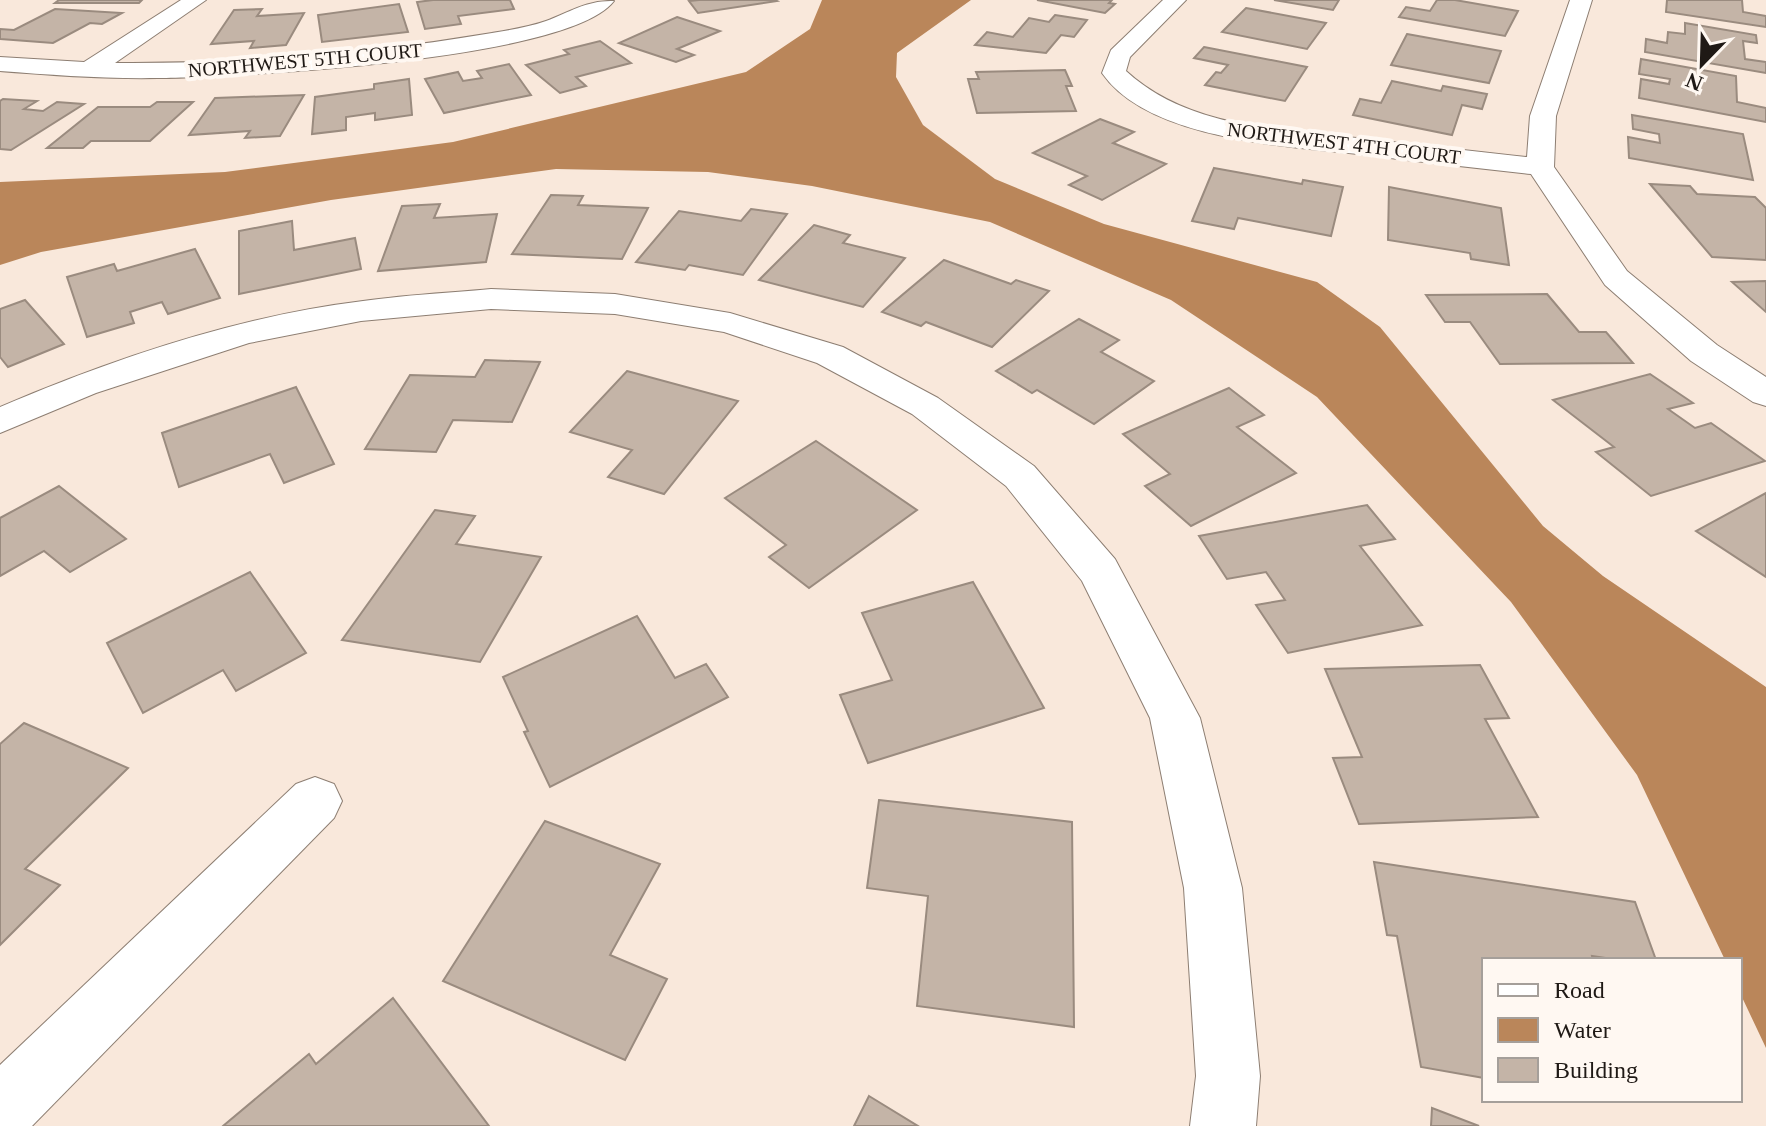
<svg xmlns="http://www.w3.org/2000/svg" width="1766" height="1126" viewBox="0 0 1766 1126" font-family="Georgia,serif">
<rect width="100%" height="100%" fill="#f9e8db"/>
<!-- water -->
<path fill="#ba865a" d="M822,0H971L897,53L896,77L923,125L995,179L1104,224L1317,282L1380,327L1543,526L1603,576L1766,687V1048L1740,993V960H1725L1637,775L1511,602L1317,397L1171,300L990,222L812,186L708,172L556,169L331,200L41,252L0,265V182L225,172L453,142L746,72L810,29Z"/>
<!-- building -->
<g fill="#c4b4a7" stroke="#9a8b7f" stroke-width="2">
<path d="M59,0H142L139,3H55Z"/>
<path d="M433,0H510L514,9L458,16L461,24L425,29L417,2Z"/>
<path d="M699,0H775L777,1L698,13L689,1Z"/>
<path d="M1037,0H1112L1109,3L1115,4L1105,13Z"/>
<path d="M1274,0H1339L1333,10Z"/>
<path d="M1437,0H1455L1518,11L1505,36L1399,17L1406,7L1430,11Z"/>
<path d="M1667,0H1742L1743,12L1766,16V27L1666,12Z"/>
<path d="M399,4L408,32L322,42L318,15Z"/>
<path d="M1246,8L1326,23L1307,49L1222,32Z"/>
<path d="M55,9L122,13L102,24L90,23L53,43L0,39V29L14,30Z"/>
<path d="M262,9L257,16L304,13L286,45L250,48L254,41L211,44L234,10Z"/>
<path d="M1055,15L1087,20L1074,37L1061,35L1046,53L975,45L987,32L1013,37L1029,18L1049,22Z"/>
<path d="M677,17L720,31L677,49L694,55L676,62L619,43Z"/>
<path d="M1685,23L1756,35L1757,43L1743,41L1745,59L1766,62V73L1645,52L1646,39L1667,43L1668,32L1685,34Z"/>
<path d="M1407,34L1501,51L1489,83L1391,65Z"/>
<path d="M600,41L631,63L576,77L586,86L560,93L526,65L569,54L564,50Z"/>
<path d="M1204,47L1307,67L1285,101L1205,85L1216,72L1221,73L1228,65L1194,58Z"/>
<path d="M1641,59L1736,76L1737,102L1766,108V122L1639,98L1641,79L1669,84L1670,79L1639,74Z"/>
<path d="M509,64L531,95L444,113L425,79L458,72L463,81L482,78L477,71Z"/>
<path d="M1065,70L1072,86H1066L1076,111L977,113L968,79H979L976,72Z"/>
<path d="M409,79L412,115L375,120V113L346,117V130L312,134L315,97L374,89V84Z"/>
<path d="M1392,81L1441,91L1443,86L1487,94L1482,109L1462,105L1452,135L1353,115L1360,99L1381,103Z"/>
<path d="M304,95L280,136L245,138L250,131L189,135L215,98Z"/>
<path d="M3,99L37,101L24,109L43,111L57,102L84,104L11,150L0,149V101Z"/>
<path d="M157,102H193L150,141H91L83,148H47L98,107H150Z"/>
<path d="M1632,115L1743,134L1753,180L1629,158L1628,137L1660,143L1659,134L1633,129Z"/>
<path d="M1100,119L1134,132L1113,143L1166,164L1102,200L1069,185L1087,176L1033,153Z"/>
<path d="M1214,168L1302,184L1303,180L1343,187L1331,236L1238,218L1234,229L1192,221Z"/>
<path d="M1650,184L1690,186L1697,194L1755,197L1766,208V260L1712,257Z"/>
<path d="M1389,187L1501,208L1509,265L1471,259L1470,253L1388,240Z"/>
<path d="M551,195L583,196L578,205L648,208L622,259L512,254Z"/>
<path d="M440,204L434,218L497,214L486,262L378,271L402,206Z"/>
<path d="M751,209L787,214L743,275L689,265L685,270L636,262L679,211L741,221Z"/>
<path d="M292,221L294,250L355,238L361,269L239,294V231Z"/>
<path d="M814,225L850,235L843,243L905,258L863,307L759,280Z"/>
<path d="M195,249L220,298L168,314L162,302L130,312L134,323L87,337L67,277L114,264L117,271Z"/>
<path d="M944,260L1011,284L1016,280L1049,291L992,347L926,322L921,326L882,312Z"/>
<path d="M1766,281V312L1732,282Z"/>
<path d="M1547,294L1579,332H1606L1633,363L1500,364L1470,322H1445L1426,295Z"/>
<path d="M25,300L64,344L8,367L0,357V309Z"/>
<path d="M1079,319L1119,340L1101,352L1154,381L1094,424L1037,390L1032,393L996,371Z"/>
<path d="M485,360L540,362L512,422L453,420L436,452L365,449L410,375L475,377Z"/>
<path d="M627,371L738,401L664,494L608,477L632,450L570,432Z"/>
<path d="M1650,374L1693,403L1668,409L1695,428L1711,423L1765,461L1651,496L1596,452L1614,447L1553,400Z"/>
<path d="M296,387L334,464L284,483L270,454L179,487L162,433Z"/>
<path d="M1229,388L1264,415L1237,427L1296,473L1191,526L1145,486L1170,474L1123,434Z"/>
<path d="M816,441L917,510L809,588L769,557L786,545L725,498Z"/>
<path d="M59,486L126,539L70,572L44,551L0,576V518Z"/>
<path d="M1766,493V577L1696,531Z"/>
<path d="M1367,505L1395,539L1360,546L1422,625L1288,653L1256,605L1285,600L1266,572L1227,579L1199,536Z"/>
<path d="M435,510L475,516L456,544L541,557L480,662L342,640Z"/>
<path d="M250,572L306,653L236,691L223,670L143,713L107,643Z"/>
<path d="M973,582L1044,708L868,763L840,695L892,680L862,613Z"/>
<path d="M637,616L675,678L706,664L728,697L550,787L524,732L528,731L503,677Z"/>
<path d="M1480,665L1509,718L1485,719L1538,817L1359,824L1333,758L1362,757L1325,669Z"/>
<path d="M24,723L128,768L25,869L60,885L0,945V744Z"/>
<path d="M879,800L1072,822L1074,1027L917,1006L928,896L867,888Z"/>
<path d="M545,821L660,864L610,955L667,979L625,1060L443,981Z"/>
<path d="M1374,862L1635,902L1656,960H1619L1592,956L1593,960H1484V1078L1421,1067L1397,936L1387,935Z"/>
<path d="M393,998L489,1126H223L309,1054L316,1064Z"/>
<path d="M869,1096L918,1126H854Z"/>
<path d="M1432,1108L1479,1126H1431Z"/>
</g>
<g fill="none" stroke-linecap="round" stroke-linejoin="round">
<defs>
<g id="minor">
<path d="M181,0H206L115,63C241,64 368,54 492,33C510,30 529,27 546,21C570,12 587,0 614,1C569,60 238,77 158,78C105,79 53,75 0,71V57L84,62Z"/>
<path d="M1163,0H1186L1130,57L1126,71C1188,128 1278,129 1357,138C1413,144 1470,151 1527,157L1530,116L1570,0H1592L1556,116L1554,167L1627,271L1717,345L1766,377V406L1753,402L1691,361L1605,285L1531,174C1476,168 1421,162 1366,155C1290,146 1149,141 1102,73L1111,50Z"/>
<path d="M491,289L615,294L730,313L843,347L938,398L1034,466L1115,559L1200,718L1242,888L1260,1076L1256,1126H1190L1196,1076L1184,888L1150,718L1082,581L1006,486L912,414L817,363L724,332L615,314L491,309L361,321L249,343L96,393L0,433V407C115,358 239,316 363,301C405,295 448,293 491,289Z"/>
<path d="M315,777L334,784L342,801L334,818L32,1126H0V1065L296,784Z"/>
</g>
</defs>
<!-- minor casing -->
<use href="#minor" stroke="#8d7e72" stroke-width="2"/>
<!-- minor -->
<use href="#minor" fill="#fff" fill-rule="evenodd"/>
</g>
<g text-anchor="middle" stroke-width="8" stroke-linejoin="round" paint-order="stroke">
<!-- far-street labels -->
<g font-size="20" fill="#1f1915" stroke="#fff8f2">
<text transform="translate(305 60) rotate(-5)" y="7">NORTHWEST 5TH COURT</text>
<text transform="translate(1344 143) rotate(7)" y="7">NORTHWEST 4TH COURT</text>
</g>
</g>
<!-- legend -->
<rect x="1482" y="958" width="260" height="144" fill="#fff8f2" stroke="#a59f9a" stroke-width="2"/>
<rect x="1498" y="984" width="40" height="12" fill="#ffffff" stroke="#a59f9a" stroke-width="2"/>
<text x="1554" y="998" font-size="24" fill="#1f1915">Road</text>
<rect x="1498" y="1018" width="40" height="24" fill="#ba865a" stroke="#a59f9a" stroke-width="2"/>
<text x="1554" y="1038" font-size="24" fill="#1f1915">Water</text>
<rect x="1498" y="1058" width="40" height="24" fill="#c4b4a7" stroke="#a59f9a" stroke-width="2"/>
<text x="1554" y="1078" font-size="24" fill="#1f1915">Building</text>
<!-- north arrow -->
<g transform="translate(1702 64) rotate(203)" stroke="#fff8f2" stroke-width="6" paint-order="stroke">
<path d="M0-6L14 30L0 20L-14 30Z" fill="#1f1915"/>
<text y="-12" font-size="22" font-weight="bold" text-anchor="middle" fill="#1f1915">N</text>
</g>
</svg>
